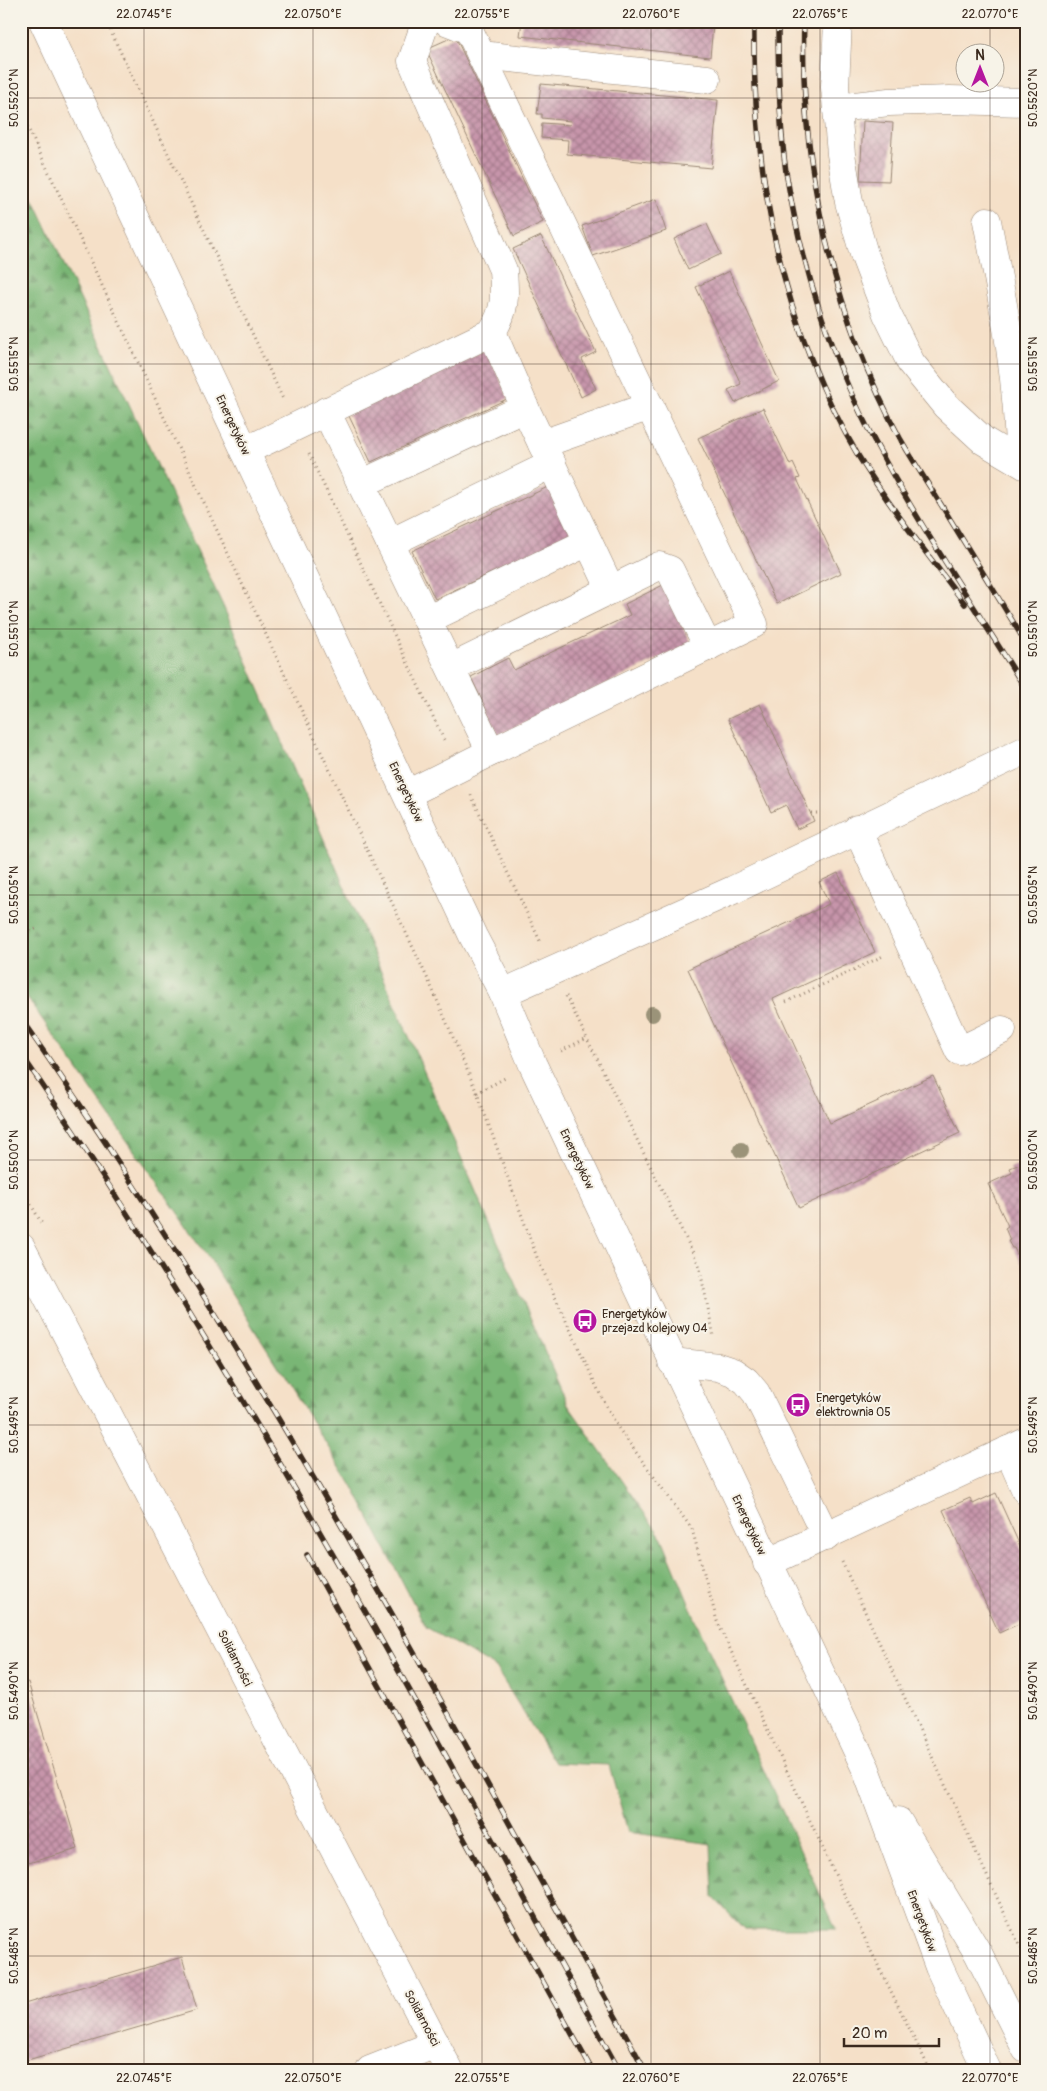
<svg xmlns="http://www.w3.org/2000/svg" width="1047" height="2091" viewBox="0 0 1047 2091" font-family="Pangolin,sans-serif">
<defs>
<pattern id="forest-firs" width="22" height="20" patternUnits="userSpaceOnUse" patternTransform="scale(1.25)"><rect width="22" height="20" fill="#79b675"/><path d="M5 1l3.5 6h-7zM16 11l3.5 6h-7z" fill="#64945f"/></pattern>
<pattern id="building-cross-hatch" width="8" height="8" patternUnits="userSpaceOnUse" patternTransform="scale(1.25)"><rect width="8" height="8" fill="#c795ab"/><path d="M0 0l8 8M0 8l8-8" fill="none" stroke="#a37a8b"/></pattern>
</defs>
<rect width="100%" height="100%" fill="#f7f3e8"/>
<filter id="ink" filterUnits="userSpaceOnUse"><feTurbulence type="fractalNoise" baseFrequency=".02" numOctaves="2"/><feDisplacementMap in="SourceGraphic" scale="10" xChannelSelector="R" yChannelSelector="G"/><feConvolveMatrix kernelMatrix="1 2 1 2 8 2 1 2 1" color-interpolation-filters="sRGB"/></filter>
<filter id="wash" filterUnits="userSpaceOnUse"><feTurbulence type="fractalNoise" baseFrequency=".0096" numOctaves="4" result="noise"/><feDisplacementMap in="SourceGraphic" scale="20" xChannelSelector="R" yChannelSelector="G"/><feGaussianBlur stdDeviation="1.12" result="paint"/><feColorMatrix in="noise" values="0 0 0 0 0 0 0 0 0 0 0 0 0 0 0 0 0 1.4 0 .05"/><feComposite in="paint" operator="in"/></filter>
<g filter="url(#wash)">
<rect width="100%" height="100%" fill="#f5e0c8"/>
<!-- forest -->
<path fill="url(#forest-firs)" stroke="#5a704a" d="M21,172L224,608L568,1405L662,1538L702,1635L836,1929H744L713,1897L711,1844L628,1832L609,1765L555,1763L495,1667L426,1627L352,1485L210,1259L21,989Z"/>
<g id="blocks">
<!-- building -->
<g fill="url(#building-cross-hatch)">
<path d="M522,21H699V24L713,25L710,57L520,36Z"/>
<path d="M455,36L543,222L514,236L426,49Z"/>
<path d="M541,84L718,100L711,168L567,154L568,140L541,138L542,123L570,125L571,121L542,118V114H537Z"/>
<path d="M863,121L893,123L889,181L860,180Z"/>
<path d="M656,199L666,231L593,256L582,226Z"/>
<path d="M707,224L721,254L688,270L674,239Z"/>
<path d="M541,236L596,352L582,359L596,389L581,397L513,249Z"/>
<path d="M729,271L779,381L735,403L728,390L741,384L696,287Z"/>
<path d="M486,349L509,398L371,462L348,414Z"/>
<path d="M763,408L790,465L793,463L800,478L797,479L841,573L777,604L698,438Z"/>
<path d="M550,486L573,535L435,599L412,551Z"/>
<path d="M663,585L691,644L498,735L471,677L508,658L514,670L630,615L625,604Z"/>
<path d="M760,704L814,821L797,829L786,805L771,812L728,719Z"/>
<path d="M838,873L875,952L773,999L830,1123L933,1076L960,1133L799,1208L688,969L829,904L819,882Z"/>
<path d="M1023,1163L1026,1166V1273L1014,1248H1012L1008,1241L1010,1240L1005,1228L1008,1226L988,1184L1012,1173L1010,1168Z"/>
<path d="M996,1493L1026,1559V1612L1022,1614L1025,1621L999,1633L943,1510L970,1498L973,1504Z"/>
<path d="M28,1682L78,1849L21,1865V1684Z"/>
<path d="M182,1957L197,2010L21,2062V2005Z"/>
</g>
</g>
</g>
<g filter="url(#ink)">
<use href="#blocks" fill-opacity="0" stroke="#988573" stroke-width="1"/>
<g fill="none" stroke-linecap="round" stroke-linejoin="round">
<defs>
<g id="minor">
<path d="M446,21L469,30L754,624L491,752"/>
<path d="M838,21L835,87L841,154L849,202L864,254L887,314L911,363L946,406L984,441L1026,466"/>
<path d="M481,55L707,79"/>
<path d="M837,108L889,102L950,100L1026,102"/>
<path d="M987,221C1003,302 1019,379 1019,461"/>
<path d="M492,332L525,408L611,590"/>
<path d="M326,411L491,752L407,794"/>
<path d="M542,444L650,406"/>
<path d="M245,451L492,332C506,309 505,297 503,270L412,61L426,21"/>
<path d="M361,484L525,408"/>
<path d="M390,543L552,464"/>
<path d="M427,620L588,542"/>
<path d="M451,668L659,566L670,570L708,647"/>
<path d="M857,829L959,1051L1002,1030"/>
<path d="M503,993L733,890L1026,750"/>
<path d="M21,1247L449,2070"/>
<path d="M672,1362L718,1367L733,1372L746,1381L756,1393L767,1415L826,1537"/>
<path d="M1008,1450L1026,1491"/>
<path d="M767,1563L1026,1442"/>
<path d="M370,2070L436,2044"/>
</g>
<g id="major">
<path d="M43,21L473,936L503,993L533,1065L866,1769L939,1967L987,2070"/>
<path d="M898,1821L978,1953L1026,2049"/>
</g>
</defs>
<!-- minor casing -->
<use href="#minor" stroke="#988573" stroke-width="29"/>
<!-- major casing -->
<use href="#major" stroke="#988573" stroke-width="29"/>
<!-- path -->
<g stroke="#988573" stroke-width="3" stroke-dasharray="1 4" stroke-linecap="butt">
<path d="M106,21L283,399"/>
<path d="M21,113L431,986L477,1093L538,1260L600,1394L619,1429L692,1529L717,1621L867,1943L930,2070"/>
<path d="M309,454L445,742"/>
<path d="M471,795L541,943"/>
<path d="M811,813H821"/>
<path d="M21,935L38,928"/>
<path d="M566,996L699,1265L714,1337"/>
<path d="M786,1002L883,956"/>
<path d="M561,1051L587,1038"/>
<path d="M477,1093L505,1078"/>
<path d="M21,1187L42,1224"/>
<path d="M842,1562L1026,1960"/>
</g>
<!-- minor -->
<use href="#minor" stroke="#fff" stroke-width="28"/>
<!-- major -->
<use href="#major" stroke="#fff" stroke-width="28"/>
<defs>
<g id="rail">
<path d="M754,21C752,172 781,326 859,457C891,509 929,556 965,604"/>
<path d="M778,21C778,71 779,122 786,172C801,264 832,362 876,444C921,529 976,608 1026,690"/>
<path d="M804,21C799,163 833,315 901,440C915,464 930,487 945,511C972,555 999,599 1026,643"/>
<path d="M21,1019C256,1353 448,1713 645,2070"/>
<path d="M21,1054C245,1378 429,1726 619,2070"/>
<path d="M307,1555L592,2070"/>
</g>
</defs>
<!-- rail casing -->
<use href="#rail" stroke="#3b2a1e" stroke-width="5.5"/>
<!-- rail -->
<use href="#rail" stroke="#f7f3e8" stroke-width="4" stroke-dasharray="11" stroke-linecap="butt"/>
</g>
<!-- trees -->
<g fill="#9b9379">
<circle cx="652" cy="1014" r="8"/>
<circle cx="741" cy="1150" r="8"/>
</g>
</g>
<!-- ticks -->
<path fill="none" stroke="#3b2a1e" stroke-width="1" stroke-opacity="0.45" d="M144,21V2070M313,21V2070M482,21V2070M651,21V2070M820,21V2070M990,21V52M990,82V2070M21,98H1026M21,364H1026M21,629H1026M21,895H1026M21,1160H1026M21,1425H1026M21,1691H1026M21,1956H1026"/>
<!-- icons -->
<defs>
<symbol id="bus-disc" viewBox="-11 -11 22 22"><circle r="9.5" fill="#b5179e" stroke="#f7f3e8"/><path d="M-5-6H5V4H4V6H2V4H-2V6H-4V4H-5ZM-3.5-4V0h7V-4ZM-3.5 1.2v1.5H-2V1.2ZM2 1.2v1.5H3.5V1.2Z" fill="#fff"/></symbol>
</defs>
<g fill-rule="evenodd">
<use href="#bus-disc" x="571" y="1307" width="28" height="28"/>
<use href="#bus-disc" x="784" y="1391" width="28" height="28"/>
</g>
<g text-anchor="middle" stroke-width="4" stroke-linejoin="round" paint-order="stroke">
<!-- street labels -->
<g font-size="12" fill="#3b2a1e" stroke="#f7f3e8">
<text transform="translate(233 425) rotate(65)" y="4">Energetyków</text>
<text transform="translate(406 792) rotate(65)" y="4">Energetyków</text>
<text transform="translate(577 1159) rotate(65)" y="4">Energetyków</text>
<text transform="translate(749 1525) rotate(65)" y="4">Energetyków</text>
<text transform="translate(235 1658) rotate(63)" y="4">Solidarności</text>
<text transform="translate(922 1921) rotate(70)" y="4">Energetyków</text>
<text transform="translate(422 2018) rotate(62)" y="4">Solidarności</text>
</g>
<!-- poi labels -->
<g font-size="12" fill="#3b2a1e" stroke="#f7f3e8" text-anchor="start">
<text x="602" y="1318">Energetyków<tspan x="602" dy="14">przejazd kolejowy 04</tspan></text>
<text x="816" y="1402">Energetyków<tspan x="816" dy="14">elektrownia 05</tspan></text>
</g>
</g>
<!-- margin -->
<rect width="1047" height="2091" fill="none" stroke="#f7f3e8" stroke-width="55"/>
<!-- north arrow -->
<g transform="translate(980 68)"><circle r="24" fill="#f7f3e8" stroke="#aca397"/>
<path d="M0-4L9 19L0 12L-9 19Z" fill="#b5179e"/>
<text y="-8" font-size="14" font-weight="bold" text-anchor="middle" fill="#3b2a1e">N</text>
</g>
<!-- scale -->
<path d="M844 2038v8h95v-8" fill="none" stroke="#3b2a1e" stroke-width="2.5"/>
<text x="852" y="2038" font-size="15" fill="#3b2a1e" stroke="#f7f3e8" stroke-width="4" paint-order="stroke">20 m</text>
<rect x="28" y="28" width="992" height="2036" fill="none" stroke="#3b2a1e" stroke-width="2"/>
<g font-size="12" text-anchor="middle" fill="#3b2a1e">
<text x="144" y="18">22.0745°E</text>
<text x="313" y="18">22.0750°E</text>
<text x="482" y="18">22.0755°E</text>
<text x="651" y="18">22.0760°E</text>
<text x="820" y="18">22.0765°E</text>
<text x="990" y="18">22.0770°E</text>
<text transform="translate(14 98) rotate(-90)" y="4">50.5520°N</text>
<text transform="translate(1033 98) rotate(-90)" y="4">50.5520°N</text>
<text transform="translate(14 364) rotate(-90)" y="4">50.5515°N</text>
<text transform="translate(1033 364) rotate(-90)" y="4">50.5515°N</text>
<text transform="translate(14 629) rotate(-90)" y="4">50.5510°N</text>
<text transform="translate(1033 629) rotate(-90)" y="4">50.5510°N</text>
<text transform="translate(14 895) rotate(-90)" y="4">50.5505°N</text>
<text transform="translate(1033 895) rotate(-90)" y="4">50.5505°N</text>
<text transform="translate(14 1160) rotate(-90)" y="4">50.5500°N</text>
<text transform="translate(1033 1160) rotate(-90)" y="4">50.5500°N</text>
<text transform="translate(14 1425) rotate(-90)" y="4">50.5495°N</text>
<text transform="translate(1033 1425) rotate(-90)" y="4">50.5495°N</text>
<text transform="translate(14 1691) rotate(-90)" y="4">50.5490°N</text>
<text transform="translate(1033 1691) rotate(-90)" y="4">50.5490°N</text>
<text transform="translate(14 1956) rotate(-90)" y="4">50.5485°N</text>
<text transform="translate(1033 1956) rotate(-90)" y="4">50.5485°N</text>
<text x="144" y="2082">22.0745°E</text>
<text x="313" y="2082">22.0750°E</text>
<text x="482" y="2082">22.0755°E</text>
<text x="651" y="2082">22.0760°E</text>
<text x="820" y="2082">22.0765°E</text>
<text x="990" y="2082">22.0770°E</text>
</g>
</svg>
